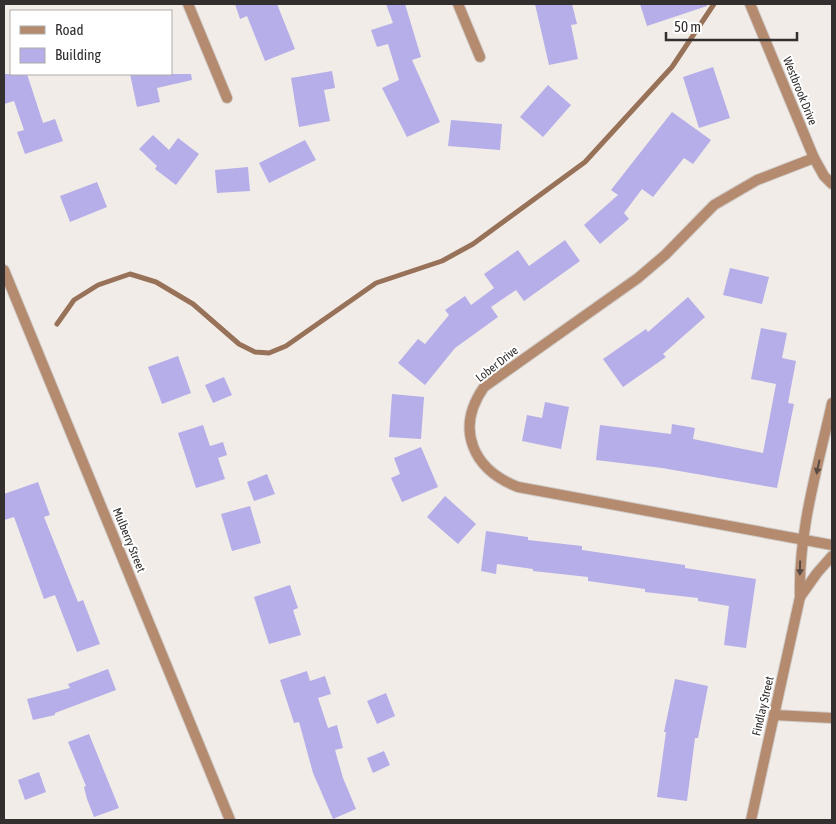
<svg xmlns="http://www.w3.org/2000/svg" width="836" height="824" viewBox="0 0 836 824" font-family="'Asap Condensed',sans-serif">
<rect width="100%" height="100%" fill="#f2ece8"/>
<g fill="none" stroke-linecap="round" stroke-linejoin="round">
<!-- stream -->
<path stroke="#987258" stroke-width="5" d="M57,324L74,300L98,285L130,274L156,282L193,304L239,344L255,352L269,353L286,346L376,283L442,261L473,244L585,162L672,67L714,4"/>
</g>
<!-- building -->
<g fill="#b5aee8">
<path d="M235,4H277L295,49L265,61L247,16L240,19Z"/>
<path d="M386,4H405L421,57L412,60L440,122L407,137L382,88L399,80L388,44L377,47L371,30L393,23Z"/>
<path d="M535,4H572L577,24L571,25L578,59L549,65Z"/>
<path d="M640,4H707V6L647,26Z"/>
<path d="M713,67L730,118L699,128L683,77Z"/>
<path d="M332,71L335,88L324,90L330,121L299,127L291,78Z"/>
<path d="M4,74H27L43,123L55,119L63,141L25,154L17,132L24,130L14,101L4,104Z"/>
<path d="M130,74H191L192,80L157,88L160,102L137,107Z"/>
<path d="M548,85L571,105L543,137L520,117Z"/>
<path d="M672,112L711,140L693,164L684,158L653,197L642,189L624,213L629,219L600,244L584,225L618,195L611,190Z"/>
<path d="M451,120L502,124L500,150L448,146Z"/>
<path d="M153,135L169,150L178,138L199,154L176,185L155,169L157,166L139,149Z"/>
<path d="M305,140L316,160L269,183L259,163Z"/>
<path d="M248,167L250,191L217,193L215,170Z"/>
<path d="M97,182L107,207L70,222L60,196Z"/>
<path d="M565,240L580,261L524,301L516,290L491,307L498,317L455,348L425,385L398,363L418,339L425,344L449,315L445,310L465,296L471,305L494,288L484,274L518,250L529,266Z"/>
<path d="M730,268L769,277L762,304L723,295Z"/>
<path d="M688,297L705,317L663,354L666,357L623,387L603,359L646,329L648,332Z"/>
<path d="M761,328L787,333L782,358L796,361L788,403L794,404L777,488L662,468L596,460L600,425L671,434L672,424L695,428L693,439L763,453L776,384L751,379Z"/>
<path d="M178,356L191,393L162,404L148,367Z"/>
<path d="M224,377L232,395L213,403L205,385Z"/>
<path d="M392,394L424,397L421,439L389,437Z"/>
<path d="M545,402L569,407L561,449L522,441L527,415L542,418Z"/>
<path d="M203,425L210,446L223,442L227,455L218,458L225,479L196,488L178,433Z"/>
<path d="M421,447L438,487L402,502L391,478L400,474L394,458Z"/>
<path d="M267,474L275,494L254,501L247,482Z"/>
<path d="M38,482L50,515L44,517L78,602L83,600L100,644L77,652L55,595L44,599L14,517L4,520V494Z"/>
<path d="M445,496L476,524L458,544L427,517Z"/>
<path d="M250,506L261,543L232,551L221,514Z"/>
<path d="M486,531L528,537V540L582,546V550L685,565V568L756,579L746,648L724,645L729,606L698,601V598L645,592V589L588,581V577L533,571V569L497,564L496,574L481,571Z"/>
<path d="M290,585L298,608L293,610L301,635L269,644L254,597Z"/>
<path d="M108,669L116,690L55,713V715L33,720L27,699L70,688L68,684Z"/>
<path d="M307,671L310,681L325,676L331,694L318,698L328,728L337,725L343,748L335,750L343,778L356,809L333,819L313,773L299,722L294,723L280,680Z"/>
<path d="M675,679L708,686L698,738H695L687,801L657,797L666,732H664Z"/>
<path d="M386,693L395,716L377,724L367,701Z"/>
<path d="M89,734L119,808L94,817L87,799L84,787L86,786L68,742Z"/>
<path d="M384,751L390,765L373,773L367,758Z"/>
<path d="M39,772L46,792L25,800L18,780Z"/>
</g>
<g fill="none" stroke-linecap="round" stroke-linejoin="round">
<defs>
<path id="lane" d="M774,715L832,718"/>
<g id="street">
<path d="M188,4L227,98"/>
<path d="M458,4L480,57"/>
<path d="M750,4L814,158L824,176L832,184"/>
<path d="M814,158L757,180L714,205L665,255L638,278L484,387C454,430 474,470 518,487L832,545"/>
<path d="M4,270L230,820"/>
<path d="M800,597L817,573L832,556"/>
<path d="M751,820L800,597C798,531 818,466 832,403"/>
</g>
</defs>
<!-- lane casing -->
<use href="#lane" stroke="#cfcac7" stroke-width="12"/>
<!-- street casing -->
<use href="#street" stroke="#cfcac7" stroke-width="12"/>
<!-- lane -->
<use href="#lane" stroke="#b48b6f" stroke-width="10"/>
<!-- street -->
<use href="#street" stroke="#b48b6f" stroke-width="10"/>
</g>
<!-- one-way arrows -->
<defs><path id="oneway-solid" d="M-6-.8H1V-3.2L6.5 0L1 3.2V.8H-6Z" transform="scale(1.25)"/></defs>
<g fill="#594b42">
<use href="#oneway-solid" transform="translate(818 467) rotate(102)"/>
<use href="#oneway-solid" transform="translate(800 568) rotate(91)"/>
</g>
<g text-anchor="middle" stroke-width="4" stroke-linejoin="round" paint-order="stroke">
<!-- street labels -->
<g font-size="12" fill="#322f2e" stroke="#fff">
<text transform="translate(800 91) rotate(68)" y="4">Westbrook Drive</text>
<text transform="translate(497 364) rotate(-38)" y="4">Lober Drive</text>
<text transform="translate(129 540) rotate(68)" y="4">Mulberry Street</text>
<text transform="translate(763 706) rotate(-77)" y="4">Findlay Street</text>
</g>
</g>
<!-- border -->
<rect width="836" height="824" fill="none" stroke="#322f2e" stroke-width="10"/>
<!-- legend -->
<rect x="10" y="10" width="162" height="65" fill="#ffffff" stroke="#adacab"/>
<rect x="20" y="26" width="25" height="8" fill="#b48b6f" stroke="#adacab"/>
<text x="55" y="35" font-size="15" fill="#322f2e">Road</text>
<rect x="20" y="48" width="25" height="15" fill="#b5aee8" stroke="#adacab"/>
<text x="55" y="60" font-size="15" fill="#322f2e">Building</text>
<!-- scale -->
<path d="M666 32v8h131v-8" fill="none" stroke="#322f2e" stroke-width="2.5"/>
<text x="674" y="32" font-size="15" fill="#322f2e" stroke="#ffffff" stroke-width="4" paint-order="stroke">50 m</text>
</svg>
